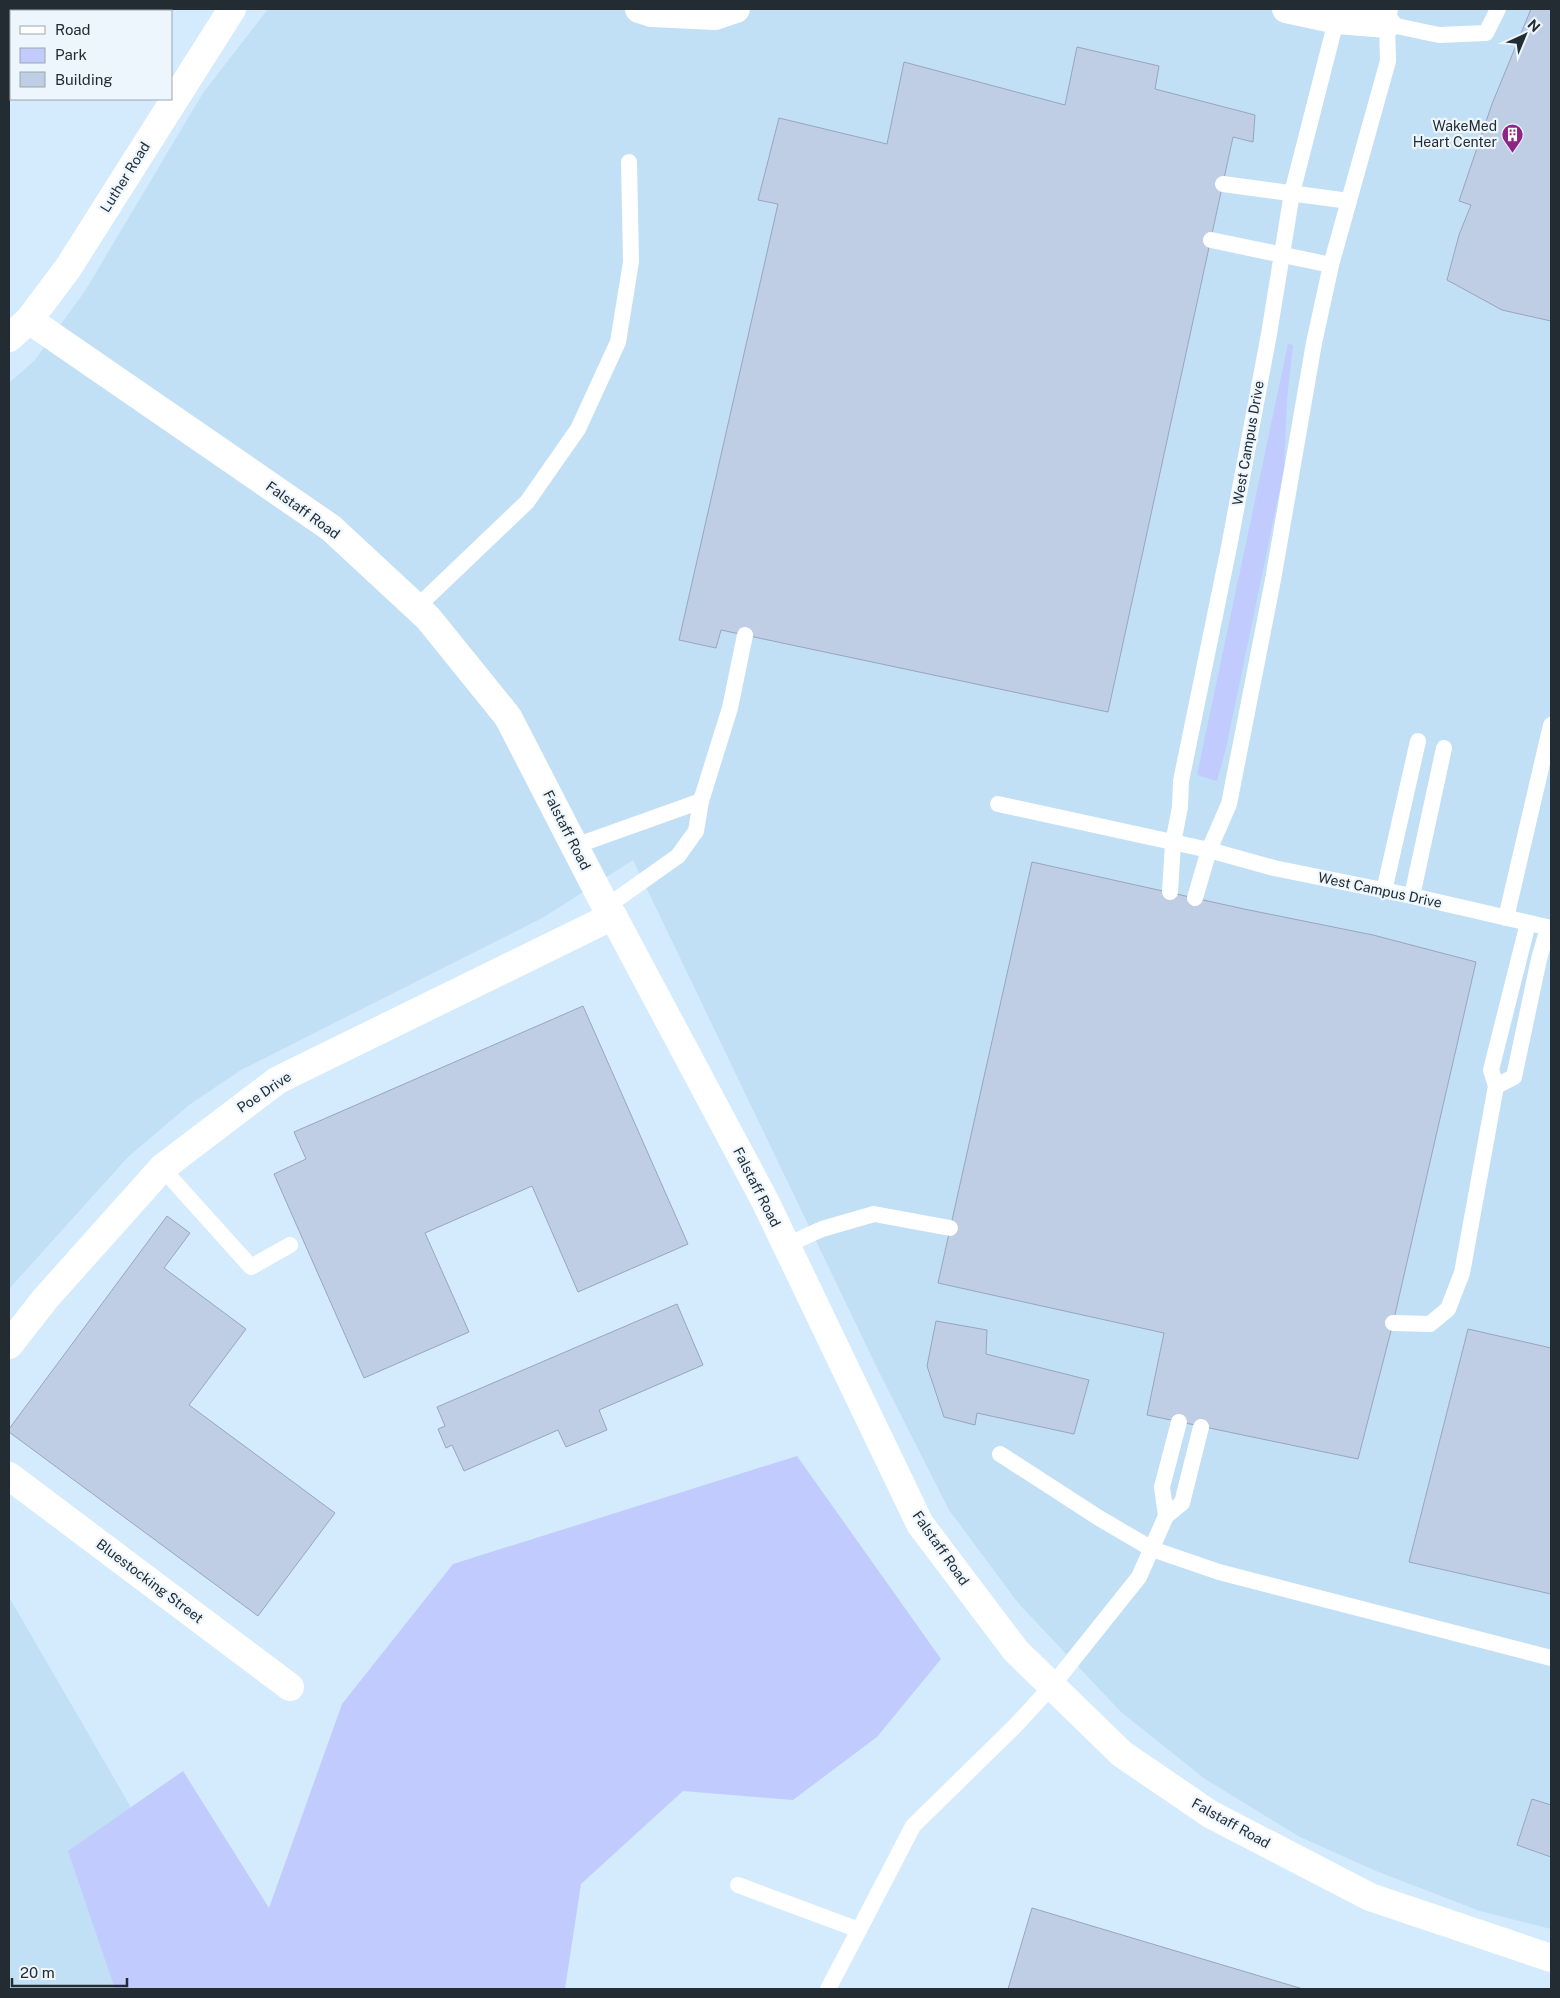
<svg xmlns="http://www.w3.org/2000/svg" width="1560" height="1998" viewBox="0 0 1560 1998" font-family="'Public Sans',sans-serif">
<rect width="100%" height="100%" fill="#d3ebfd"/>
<!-- built -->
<g fill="#c1dff5">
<path d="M268,9H1551V1929L1480,1911L1376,1871L1300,1837L1205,1779L1121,1712L1019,1604L949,1510L879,1372L633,860L544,917L241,1070L189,1105L128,1157L9,1289V383L35,360L85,291L203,93Z"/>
<path d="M9,1597L224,1968L203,1989H9Z"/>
</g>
<!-- green -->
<g fill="#c2cbfe">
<path d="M1288,344L1293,345L1287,399L1284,469L1226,748L1217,781L1197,775Z"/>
<path d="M797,1456L941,1659L877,1737L793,1800L683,1791L581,1884L565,1989H115L68,1851L183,1771L269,1908L342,1704L453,1564Z"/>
</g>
<!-- building -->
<g fill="#bfcee4" stroke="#98a6bb">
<path d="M9,9H30L28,11H11V26L9,28Z"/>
<path d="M1531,9H1551V321L1502,310L1447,280L1459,235L1471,205L1459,201L1492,104Z"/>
<path d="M1077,47L1159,66L1155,89L1255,115L1253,142L1233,137L1108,712L721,630L716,648L679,640L778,204L758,200L779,118L887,144L904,62L1065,105Z"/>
<path d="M1032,862L1244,909L1373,935L1476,962L1393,1323L1358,1459L1147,1415L1164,1333L938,1283Z"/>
<path d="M583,1006L688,1244L578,1292L532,1186L425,1233L469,1332L364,1378L274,1174L306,1159L294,1132Z"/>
<path d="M167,1216L190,1233L164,1268L246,1329L189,1405L335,1513L258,1616L9,1432V1429Z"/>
<path d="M677,1304L703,1365L599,1410L607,1430L566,1447L558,1430L464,1471L452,1445L446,1448L438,1429L445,1426L437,1407Z"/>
<path d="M936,1321L987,1330L986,1354L1089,1380L1074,1434L977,1413L975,1425L944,1417L927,1366Z"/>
<path d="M1468,1329L1551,1348V1594L1409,1562Z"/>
<path d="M1532,1799L1551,1805V1857L1517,1845Z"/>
<path d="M1032,1908L1303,1989H1008Z"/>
</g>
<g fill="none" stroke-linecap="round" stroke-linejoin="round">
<!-- service -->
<g stroke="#fff" stroke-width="16">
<path d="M1387,24L1439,35L1486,33L1498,9"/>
<path d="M1223,184L1349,201"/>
<path d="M1211,240L1331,265"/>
<path d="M417,607L527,502L578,429L618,342L631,262L629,162"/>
<path d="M998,804L1209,850L1274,868L1412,896L1551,928"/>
<path d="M575,846L701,801"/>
<path d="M1384,891L1418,741"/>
<path d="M1170,892L1173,843L1180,807L1181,781L1229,547L1269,334L1292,193L1338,13"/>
<path d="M1412,896L1444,748"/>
<path d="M1195,898L1209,850L1229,804L1273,580L1314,343L1331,265L1388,61L1387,24L1390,9"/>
<path d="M606,907L678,856L696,831L701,801L730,708L745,635"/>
<path d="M1506,918L1551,725"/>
<path d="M1496,1086L1514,1077L1539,959L1548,928"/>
<path d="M162,1168L251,1267L290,1245"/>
<path d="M787,1245L822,1229L874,1214L950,1228"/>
<path d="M1393,1323L1430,1324L1448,1309L1462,1273L1496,1086L1491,1070L1528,923"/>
<path d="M1000,1454L1099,1518L1152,1549L1219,1572L1551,1658"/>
<path d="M1166,1516L1162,1487L1179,1422"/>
<path d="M738,1885L859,1930L913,1826L1015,1726L1052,1686L1139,1577L1166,1516L1182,1503L1201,1427"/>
<path d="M828,1989L859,1930"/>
</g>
<!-- minor -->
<g stroke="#fff" stroke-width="28">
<path d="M639,9L651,13L715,16L736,9"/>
<path d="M1286,9L1337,20L1387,24"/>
<path d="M9,338L29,320L68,268L232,9"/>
<path d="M9,1345L45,1299L162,1168L278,1080L613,916"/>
<path d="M9,1476L290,1687"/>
</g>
<!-- tertiary -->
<path stroke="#fff" stroke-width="28" d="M29,320L331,528L428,618L508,717L606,907L613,916L765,1201L920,1524L1016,1651L1122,1754L1210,1814L1370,1897L1551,1958"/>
</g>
<!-- icons -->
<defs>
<symbol id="building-pin" viewBox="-11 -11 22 30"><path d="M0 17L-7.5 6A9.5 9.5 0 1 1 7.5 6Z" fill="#8f2487" stroke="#edf6fd"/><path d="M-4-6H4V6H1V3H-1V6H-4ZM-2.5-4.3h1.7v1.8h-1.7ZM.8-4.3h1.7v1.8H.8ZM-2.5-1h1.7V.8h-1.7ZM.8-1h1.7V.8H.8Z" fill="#fff"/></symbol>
</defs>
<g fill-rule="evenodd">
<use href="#building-pin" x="1500" y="122" width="25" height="34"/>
</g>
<g text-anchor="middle" stroke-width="4.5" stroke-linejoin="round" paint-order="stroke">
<!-- poi labels -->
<g font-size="14" fill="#232c32" stroke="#edf6fd" text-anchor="end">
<text x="1497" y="131">WakeMed<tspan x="1497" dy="16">Heart Center</tspan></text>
</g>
<!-- street labels -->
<g font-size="14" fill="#232c32" stroke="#edf6fd">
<text transform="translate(125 177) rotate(-58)" y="5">Luther Road</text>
<text transform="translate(1248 443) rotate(-80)" y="5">West Campus Drive</text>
<text transform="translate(303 510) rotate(36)" y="5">Falstaff Road</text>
<text transform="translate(567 830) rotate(63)" y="5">Falstaff Road</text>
<text transform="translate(1380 890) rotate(12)" y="5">West Campus Drive</text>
<text transform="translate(264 1092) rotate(-34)" y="5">Poe Drive</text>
<text transform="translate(757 1187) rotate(63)" y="5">Falstaff Road</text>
<text transform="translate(941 1548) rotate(55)" y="5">Falstaff Road</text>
<text transform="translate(150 1581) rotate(37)" y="5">Bluestocking Street</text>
<text transform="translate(1231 1823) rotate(29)" y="5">Falstaff Road</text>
</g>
</g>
<!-- border -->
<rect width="1560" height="1998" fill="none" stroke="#232c32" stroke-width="20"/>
<!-- legend -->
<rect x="10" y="10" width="162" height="90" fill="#edf6fd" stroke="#9ca5ac"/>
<rect x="20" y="26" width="25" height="8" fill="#ffffff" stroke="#9ca5ac"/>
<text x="55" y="35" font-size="15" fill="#232c32">Road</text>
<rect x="20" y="48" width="25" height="15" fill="#c2cbfe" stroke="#9ca5ac"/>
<text x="55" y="60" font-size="15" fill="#232c32">Park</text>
<rect x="20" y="72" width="25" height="15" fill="#bfcee4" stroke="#9ca5ac"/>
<text x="55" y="85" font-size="15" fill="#232c32">Building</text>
<!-- north arrow -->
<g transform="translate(1525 35) rotate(44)" stroke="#edf6fd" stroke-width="4" paint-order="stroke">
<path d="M0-4L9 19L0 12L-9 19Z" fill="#232c32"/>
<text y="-8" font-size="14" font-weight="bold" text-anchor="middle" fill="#232c32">N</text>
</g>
<!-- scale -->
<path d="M12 1978v8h115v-8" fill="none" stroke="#232c32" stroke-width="2.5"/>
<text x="20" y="1978" font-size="15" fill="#232c32" stroke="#edf6fd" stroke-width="4" paint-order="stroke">20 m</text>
</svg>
